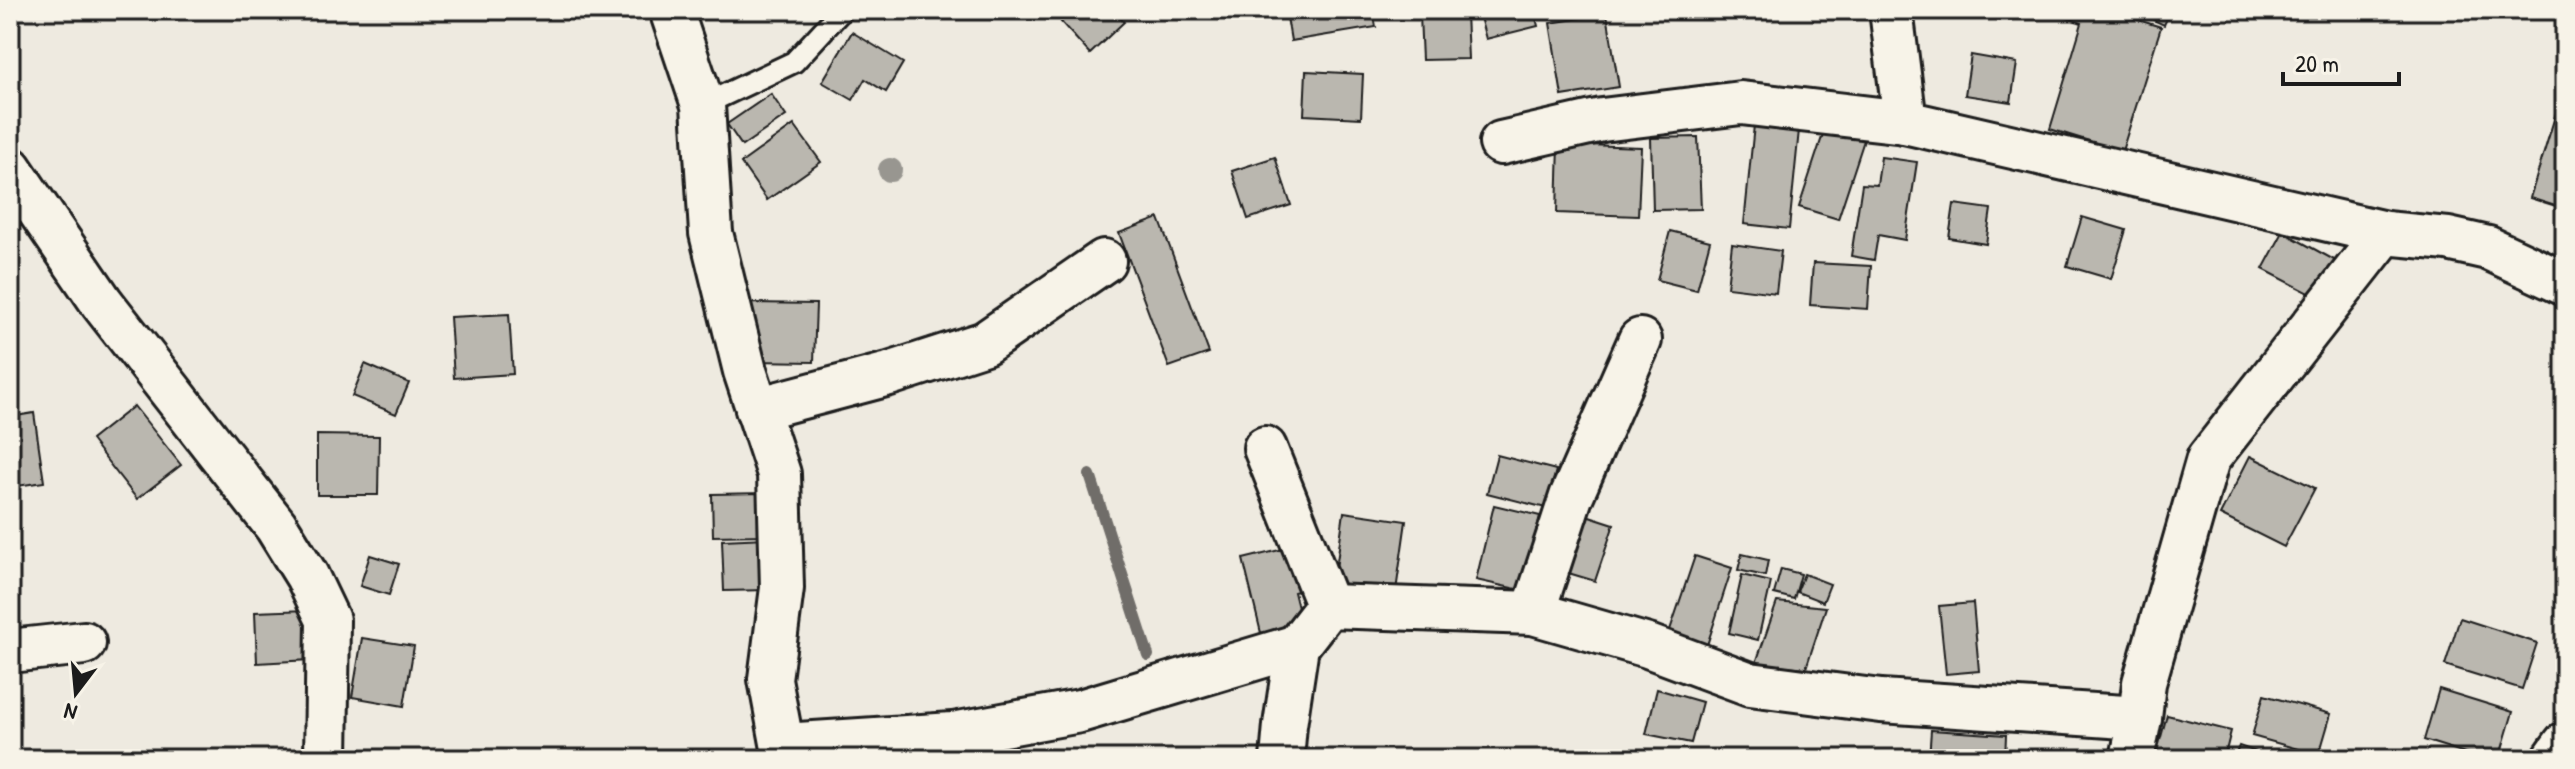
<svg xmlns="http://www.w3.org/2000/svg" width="2575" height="769" viewBox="0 0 2575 769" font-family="'Patrick Hand',sans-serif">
<rect width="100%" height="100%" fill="#eeeae0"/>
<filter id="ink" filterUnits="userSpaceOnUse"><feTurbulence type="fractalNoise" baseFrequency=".0125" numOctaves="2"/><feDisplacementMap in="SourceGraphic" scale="16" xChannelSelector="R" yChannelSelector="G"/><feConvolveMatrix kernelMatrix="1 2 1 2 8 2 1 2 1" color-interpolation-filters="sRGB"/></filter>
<g filter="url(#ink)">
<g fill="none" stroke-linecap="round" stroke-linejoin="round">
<!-- stream -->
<path stroke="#6f6d69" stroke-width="12" d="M1090,475L1148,655"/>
</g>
<!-- building -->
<g fill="#bab7af" stroke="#1c1c1c" stroke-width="2">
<path d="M1073,10H1112L1124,22L1090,54L1061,22Z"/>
<path d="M1292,10H1373L1376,27L1291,41L1286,11Z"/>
<path d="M1478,10H1534L1538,26L1486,39Z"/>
<path d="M2059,10H2106L2161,27L2122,151L2050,129L2082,23L2058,15Z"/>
<path d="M2141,10H2171L2164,25L2139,13Z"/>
<path d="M1466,13L1468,59L1422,60L1420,15Z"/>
<path d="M1607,14L1619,87L1562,96L1550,23Z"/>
<path d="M852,32L903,63L886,92L865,79L853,100L822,82Z"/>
<path d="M1971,55L2017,63L2011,102L1965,95Z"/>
<path d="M1306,71L1363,74L1361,118L1304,115Z"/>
<path d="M771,94L786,116L742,146L727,124Z"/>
<path d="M2560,100L2565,101V209L2530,198Z"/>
<path d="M1755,115L1800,120L1789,229L1744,224Z"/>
<path d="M1828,119L1867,131L1838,219L1799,207Z"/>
<path d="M794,125L821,162L767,200L741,163Z"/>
<path d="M1698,137L1701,209L1653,210L1651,138Z"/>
<path d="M1559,144L1641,147L1638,216L1557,213Z"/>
<path d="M1275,157L1291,205L1248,219L1232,171Z"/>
<path d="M1881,157L1917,162L1905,240L1878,235L1874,260L1851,256L1862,184L1877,185Z"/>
<path d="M1954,204L1991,209L1986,244L1949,238Z"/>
<path d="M2082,217L2126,230L2111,279L2067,266Z"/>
<path d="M1159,218L1209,353L1169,367L1119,233Z"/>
<path d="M1670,231L1710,241L1697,290L1657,280Z"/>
<path d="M2283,232L2336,261L2317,297L2263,269Z"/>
<path d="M1732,244L1781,251L1776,293L1727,287Z"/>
<path d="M1813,263L1871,266L1868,309L1810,305Z"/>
<path d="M752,303L816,304L814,362L751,361Z"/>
<path d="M509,314L513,374L454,378L450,317Z"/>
<path d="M365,364L409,383L396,414L352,396Z"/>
<path d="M134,406L181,465L137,499L91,440Z"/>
<path d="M34,413L44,482L10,487V417Z"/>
<path d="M317,435L379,436L378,495H317Z"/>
<path d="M1497,455L1556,470L1546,508L1487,493Z"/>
<path d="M2250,456L2315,488L2284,547L2220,515Z"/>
<path d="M765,493L766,535L713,536L712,494Z"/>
<path d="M1494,505L1540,516L1521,590L1476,580Z"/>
<path d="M1574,511L1614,524L1595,581L1555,569Z"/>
<path d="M1344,512L1406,521L1396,591L1334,583Z"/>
<path d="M767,538L768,590L724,591L722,540Z"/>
<path d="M1296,546L1306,589L1294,592L1302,624L1261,633L1243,559Z"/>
<path d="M1742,554L1768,560L1765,576L1738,570Z"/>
<path d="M370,555L399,564L389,595L360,586Z"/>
<path d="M1695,556L1732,568L1707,645L1669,633Z"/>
<path d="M1781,569L1801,574L1794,599L1774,594Z"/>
<path d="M1804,574L1830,584L1823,602L1797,592Z"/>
<path d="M1742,575L1771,582L1758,640L1729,633Z"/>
<path d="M1777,602L1826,607L1806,668L1756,663Z"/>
<path d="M1973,603L1979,671L1946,674L1939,606Z"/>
<path d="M308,610L310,660L257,663L255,612Z"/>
<path d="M2460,618L2537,643L2522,689L2445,665Z"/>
<path d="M362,638L414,646L404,706L352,697Z"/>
<path d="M1657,689L1702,702L1691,743L1646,734Z"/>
<path d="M2439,689L2513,712L2499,759H2484L2424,740Z"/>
<path d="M2264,695L2331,714L2319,755L2252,736Z"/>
<path d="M2167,715L2231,731L2224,759H2155Z"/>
<path d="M1931,730L2006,735L2005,759H1929Z"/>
<path d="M2239,746L2277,759H2234Z"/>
</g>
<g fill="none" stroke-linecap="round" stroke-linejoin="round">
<defs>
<path id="service" d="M703,105L794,62L842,10"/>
<g id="minor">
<path d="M671,10L703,105L711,233L745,371L779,474L782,588L770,679L785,759"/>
<path d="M1891,10L1905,122L2385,233L2448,239L2488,248L2565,284"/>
<path d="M1501,143L1602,120L1741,103L1905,122"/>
<path d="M10,168L102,303L276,526L307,576L328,620L326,759"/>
<path d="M757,409L889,374L985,343L1104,261"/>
<path d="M1265,448L1328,606"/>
<path d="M1533,613L1571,497L1640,340"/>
<path d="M10,651L84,643"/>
<path d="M2140,718L2144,683L2208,459L2385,233"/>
<path d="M783,745L953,734L1080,711L1297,646"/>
<path d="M1282,759L1285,725L1297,646L1328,606L1533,613L1648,646L1750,684L1881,701L2140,718L2132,759"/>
</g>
<path id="secondary" d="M2555,759L2565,745"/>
</defs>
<!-- service casing -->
<use href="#service" stroke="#1c1c1c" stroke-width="26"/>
<!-- minor casing -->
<use href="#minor" stroke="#1c1c1c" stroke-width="48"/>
<!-- secondary casing -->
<use href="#secondary" stroke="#1c1c1c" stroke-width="50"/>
<!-- service -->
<use href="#service" stroke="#f7f3e8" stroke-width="20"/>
<!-- minor -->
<use href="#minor" stroke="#f7f3e8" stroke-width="42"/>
<!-- secondary -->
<use href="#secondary" stroke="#f7f3e8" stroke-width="44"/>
</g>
<!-- trees -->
<circle fill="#989690" cx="890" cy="170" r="12"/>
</g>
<!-- margin -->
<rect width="2575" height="769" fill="none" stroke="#f7f3e8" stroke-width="40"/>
<rect x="20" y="20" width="2535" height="729" fill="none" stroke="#1c1c1c" stroke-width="3" filter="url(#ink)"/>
<!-- north arrow -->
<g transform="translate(76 693) rotate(196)" stroke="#f7f3e8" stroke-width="6" paint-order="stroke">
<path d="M0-6L14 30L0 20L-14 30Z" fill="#1c1c1c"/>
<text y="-12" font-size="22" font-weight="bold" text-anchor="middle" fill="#1c1c1c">N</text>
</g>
<!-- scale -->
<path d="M2283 72v12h116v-12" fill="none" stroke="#1c1c1c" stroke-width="4"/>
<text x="2295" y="72" font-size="24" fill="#1c1c1c" stroke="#f7f3e8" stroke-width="6" paint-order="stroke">20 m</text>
</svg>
